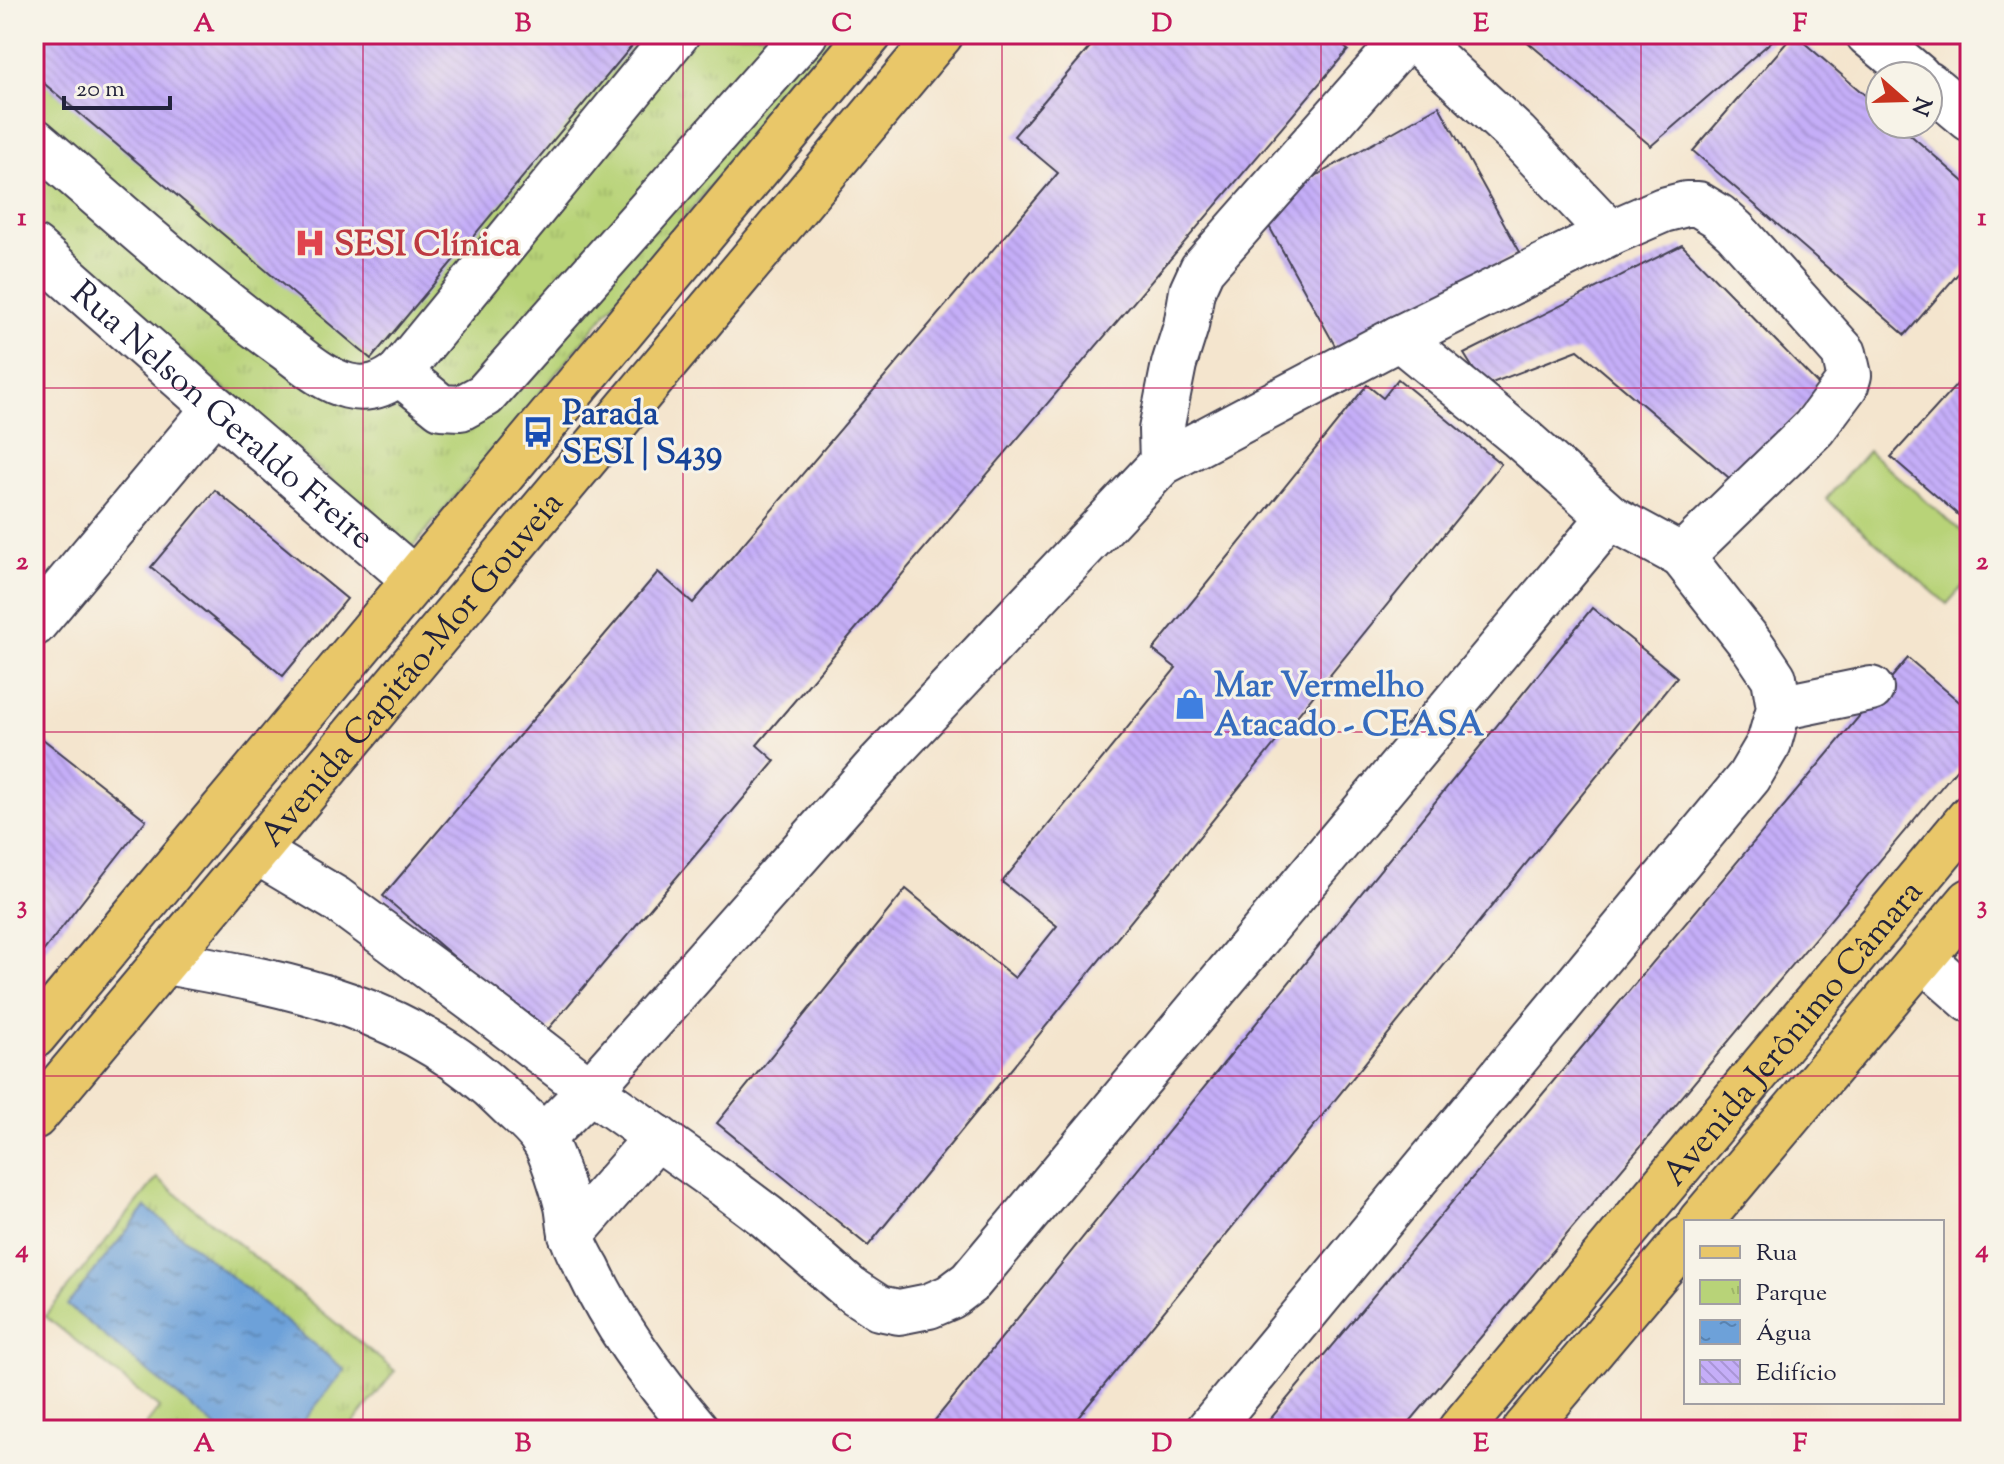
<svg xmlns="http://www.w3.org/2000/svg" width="2004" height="1464" viewBox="0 0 2004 1464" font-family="'Sorts Mill Goudy',serif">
<defs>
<pattern id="park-tufts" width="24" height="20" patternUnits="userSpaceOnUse" patternTransform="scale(2)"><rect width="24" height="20" fill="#b8d378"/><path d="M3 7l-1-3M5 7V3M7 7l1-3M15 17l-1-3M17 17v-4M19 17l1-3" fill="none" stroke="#9eb569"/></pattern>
<pattern id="water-ripples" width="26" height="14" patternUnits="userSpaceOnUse" patternTransform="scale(2)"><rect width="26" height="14" fill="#6da1d9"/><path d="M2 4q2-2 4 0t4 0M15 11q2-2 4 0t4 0" fill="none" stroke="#5983b1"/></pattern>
<pattern id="building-back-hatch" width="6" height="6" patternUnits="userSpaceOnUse" patternTransform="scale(2)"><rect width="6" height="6" fill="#c5aef8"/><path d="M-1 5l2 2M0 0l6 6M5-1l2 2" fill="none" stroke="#a995d6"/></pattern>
</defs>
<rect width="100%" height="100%" fill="#f7f3e8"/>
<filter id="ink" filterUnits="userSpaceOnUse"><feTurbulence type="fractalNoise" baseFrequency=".0125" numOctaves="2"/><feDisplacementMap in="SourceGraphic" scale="16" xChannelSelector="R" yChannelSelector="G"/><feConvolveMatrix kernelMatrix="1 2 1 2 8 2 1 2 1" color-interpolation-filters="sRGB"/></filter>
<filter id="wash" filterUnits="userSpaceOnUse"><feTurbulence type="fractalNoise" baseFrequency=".006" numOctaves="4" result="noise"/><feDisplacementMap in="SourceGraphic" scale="32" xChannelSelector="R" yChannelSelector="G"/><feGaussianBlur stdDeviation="1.8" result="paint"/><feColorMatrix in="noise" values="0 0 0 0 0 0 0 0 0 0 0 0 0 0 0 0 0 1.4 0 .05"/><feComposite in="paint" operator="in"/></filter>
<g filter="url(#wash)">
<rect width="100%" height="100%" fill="#f4e5ce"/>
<!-- green -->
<path fill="#b8d378" stroke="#6d7a5a" stroke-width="2" d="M1868,451L1970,539V578L1947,604L1826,499Z"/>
<!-- park -->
<g fill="url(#park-tufts)" stroke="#6d7a5a" stroke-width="2">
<path d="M34,34H836L412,548L34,226Z"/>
<path d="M157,1178L395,1371L348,1430H142L159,1408L45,1316Z"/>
</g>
<!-- water -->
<path fill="url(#water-ripples)" stroke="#48628a" stroke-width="2" d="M146,1207L345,1370L296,1430H219L67,1305Z"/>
<g id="blocks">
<!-- building -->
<g fill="url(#building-back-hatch)">
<path d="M43,34H642L371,359L34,75V45Z"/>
<path d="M1101,34H1329L1348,50L757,745L775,761L544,1034L383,896L658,572L693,603L1058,173L1014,136Z"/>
<path d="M1518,34H1780L1651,146Z"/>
<path d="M1794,34L1880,108V124H1898L1970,187V260L1905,335L1693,151Z"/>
<path d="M1439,106L1520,252L1339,353L1259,208Z"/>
<path d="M1682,245L1822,388L1734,482L1578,350L1484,386L1464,354Z"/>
<path d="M1970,370V525L1891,457Z"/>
<path d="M1398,379L1501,464L868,1246L717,1123L906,889L1015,978L1057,926L1002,882L1176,668L1153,650L1367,385L1383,398Z"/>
<path d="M215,490L347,599L283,676L151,567Z"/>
<path d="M1592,608L1677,677L1068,1430H927Z"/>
<path d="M1908,658L1970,711V753L1403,1430H1261Z"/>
<path d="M34,732L146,820L34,963Z"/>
</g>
</g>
</g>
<g filter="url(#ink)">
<use href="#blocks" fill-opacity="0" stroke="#423f51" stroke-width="2"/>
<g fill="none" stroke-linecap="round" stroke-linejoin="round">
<defs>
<g id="minor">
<path d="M1409,34L1516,134L1610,233"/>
<path d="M1868,34L1918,76"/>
<path d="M1928,84L1970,119"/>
<path d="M34,140C115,209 194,282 280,344C301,359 323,380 348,386C368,391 384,385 399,373L677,34"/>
<path id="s1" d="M34,248L215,408L415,580"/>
<path d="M1399,338L1520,437L1610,517"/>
<path d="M399,373L441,407L461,408L485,395L805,34"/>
<path d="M1162,463L1161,430L1168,394L1174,364L1186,326L1192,291L1202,269L1409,34"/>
<path d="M34,624L215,408"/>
<path d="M1779,708L1871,689"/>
<path d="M257,852L336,899L481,1006L590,1090L723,1184L767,1217L850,1289L879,1308L899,1312L929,1306L950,1297L970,1282L1610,517L1682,556"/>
<path d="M1922,958L1970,1000"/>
<path d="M166,962C293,985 413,1007 508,1103C519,1114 534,1125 542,1138C552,1152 563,1190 567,1206C569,1216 569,1227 572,1236C576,1248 582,1259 588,1269C615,1327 655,1381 697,1430"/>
<path d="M542,1138L590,1090L878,765L1162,463L1399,338L1610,233L1663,210L1686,204H1698L1718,216L1735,231L1844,353L1849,375L1846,385L1814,428L1682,556L1754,648L1774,678L1779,708L1769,743L1749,777L1208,1430"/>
<path d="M571,1235L657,1137"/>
</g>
<g id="major">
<path d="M34,1036L870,34"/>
<path id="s2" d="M34,1117L941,34"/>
<path d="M1700,1222L1970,901"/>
<path id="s3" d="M1460,1430L1970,817"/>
<path d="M1525,1430L1686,1239"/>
</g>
</defs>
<!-- minor casing -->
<use href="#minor" stroke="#423f51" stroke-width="48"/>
<!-- major casing -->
<use href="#major" stroke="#423f51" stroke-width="48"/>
<!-- minor -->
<use href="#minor" stroke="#fff" stroke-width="44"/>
<!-- major -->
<use href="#major" stroke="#e9c769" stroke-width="44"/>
</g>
</g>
<!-- grid -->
<path fill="none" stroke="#c2185b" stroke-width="2" stroke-opacity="0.55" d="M363,34V1430M683,34V1430M1002,34V1430M1321,34V1430M1641,34V1430M34,388H1970M34,732H1970M34,1076H1970"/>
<!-- icons -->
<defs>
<symbol id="hospital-bare" viewBox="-9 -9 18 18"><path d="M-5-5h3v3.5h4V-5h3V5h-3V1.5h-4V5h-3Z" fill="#e0444e" stroke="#f7f3e8" stroke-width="2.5" paint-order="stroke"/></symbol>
<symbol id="bus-bare" viewBox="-9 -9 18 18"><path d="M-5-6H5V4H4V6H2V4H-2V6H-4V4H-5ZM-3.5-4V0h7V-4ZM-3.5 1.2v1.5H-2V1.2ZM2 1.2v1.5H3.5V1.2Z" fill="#1a4fb4" stroke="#f7f3e8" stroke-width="2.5" paint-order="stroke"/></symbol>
<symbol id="shop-bare" viewBox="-9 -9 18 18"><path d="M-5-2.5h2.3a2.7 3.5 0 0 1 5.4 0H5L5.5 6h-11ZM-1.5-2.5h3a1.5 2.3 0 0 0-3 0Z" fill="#3f7fe0" stroke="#f7f3e8" stroke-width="2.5" paint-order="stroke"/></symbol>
</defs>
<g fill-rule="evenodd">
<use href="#hospital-bare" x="288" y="221" width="44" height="44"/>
<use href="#bus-bare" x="516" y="410" width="44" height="44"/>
<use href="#shop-bare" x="1168" y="682" width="44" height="44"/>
</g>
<g text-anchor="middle" stroke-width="6" stroke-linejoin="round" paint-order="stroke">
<!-- health labels -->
<g font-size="34" font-weight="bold" fill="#be3a42" stroke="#f7f3e8" text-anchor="start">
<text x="334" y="255">SESI Clínica</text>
</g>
<!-- transit labels -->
<g font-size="34" font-weight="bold" fill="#164399" stroke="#f7f3e8" text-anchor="start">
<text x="562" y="424">Parada<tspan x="562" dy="39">SESI | S439</tspan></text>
</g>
<!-- street labels -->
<g font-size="34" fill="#22223b" stroke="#f7f3e8">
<text dy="12" stroke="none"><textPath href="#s1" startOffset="252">Rua Nelson Geraldo Freire</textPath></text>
<text dy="12" stroke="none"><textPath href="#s2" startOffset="586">Avenida Capitão-Mor Gouveia</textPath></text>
<text dy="12" stroke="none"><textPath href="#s3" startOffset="518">Avenida Jerônimo Câmara</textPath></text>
</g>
<!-- shop labels -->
<g font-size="34" font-weight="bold" fill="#366cbe" stroke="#f7f3e8" text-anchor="start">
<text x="1214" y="696">Mar Vermelho<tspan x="1214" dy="39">Atacado - CEASA</tspan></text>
</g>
</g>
<!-- margin -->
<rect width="2004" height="1464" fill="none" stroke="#f7f3e8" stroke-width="88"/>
<!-- legend -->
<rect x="1684" y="1220" width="260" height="184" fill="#f7f3e8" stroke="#a29fa3" stroke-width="2"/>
<rect x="1700" y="1246" width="40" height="12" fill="#e9c769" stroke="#a29fa3" stroke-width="2"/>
<text x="1756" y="1260" font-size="24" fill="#22223b">Rua</text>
<rect x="1700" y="1280" width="40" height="24" fill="url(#park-tufts)" stroke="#a29fa3" stroke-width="2"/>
<text x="1756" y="1300" font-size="24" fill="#22223b">Parque</text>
<rect x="1700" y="1320" width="40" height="24" fill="url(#water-ripples)" stroke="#a29fa3" stroke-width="2"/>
<text x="1756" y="1340" font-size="24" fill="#22223b">Água</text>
<rect x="1700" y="1360" width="40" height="24" fill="url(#building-back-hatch)" stroke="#a29fa3" stroke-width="2"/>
<text x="1756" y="1380" font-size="24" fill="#22223b">Edifício</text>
<!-- north arrow -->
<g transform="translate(1904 100) rotate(110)"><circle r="38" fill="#f7f3e8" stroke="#a29fa3" stroke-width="2"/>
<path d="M0-6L14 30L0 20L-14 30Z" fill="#c8321e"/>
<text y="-12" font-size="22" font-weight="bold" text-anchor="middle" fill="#22223b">N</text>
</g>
<!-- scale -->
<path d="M64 96v12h106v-12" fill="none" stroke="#22223b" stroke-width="4"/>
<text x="76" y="96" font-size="24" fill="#22223b" stroke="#f7f3e8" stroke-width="6" paint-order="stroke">20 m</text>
<rect x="44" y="44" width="1916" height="1376" fill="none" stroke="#c2185b" stroke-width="3"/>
<g font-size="26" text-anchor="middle" font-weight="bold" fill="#c2185b">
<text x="204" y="31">A</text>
<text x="523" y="31">B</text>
<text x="842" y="31">C</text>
<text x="1162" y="31">D</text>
<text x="1481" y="31">E</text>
<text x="1800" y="31">F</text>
<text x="22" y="225">1</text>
<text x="1982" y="225">1</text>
<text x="22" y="569">2</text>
<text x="1982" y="569">2</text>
<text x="22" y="913">3</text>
<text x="1982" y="913">3</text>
<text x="22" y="1257">4</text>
<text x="1982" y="1257">4</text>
<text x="204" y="1451">A</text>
<text x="523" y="1451">B</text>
<text x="842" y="1451">C</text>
<text x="1162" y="1451">D</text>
<text x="1481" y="1451">E</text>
<text x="1800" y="1451">F</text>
</g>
</svg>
